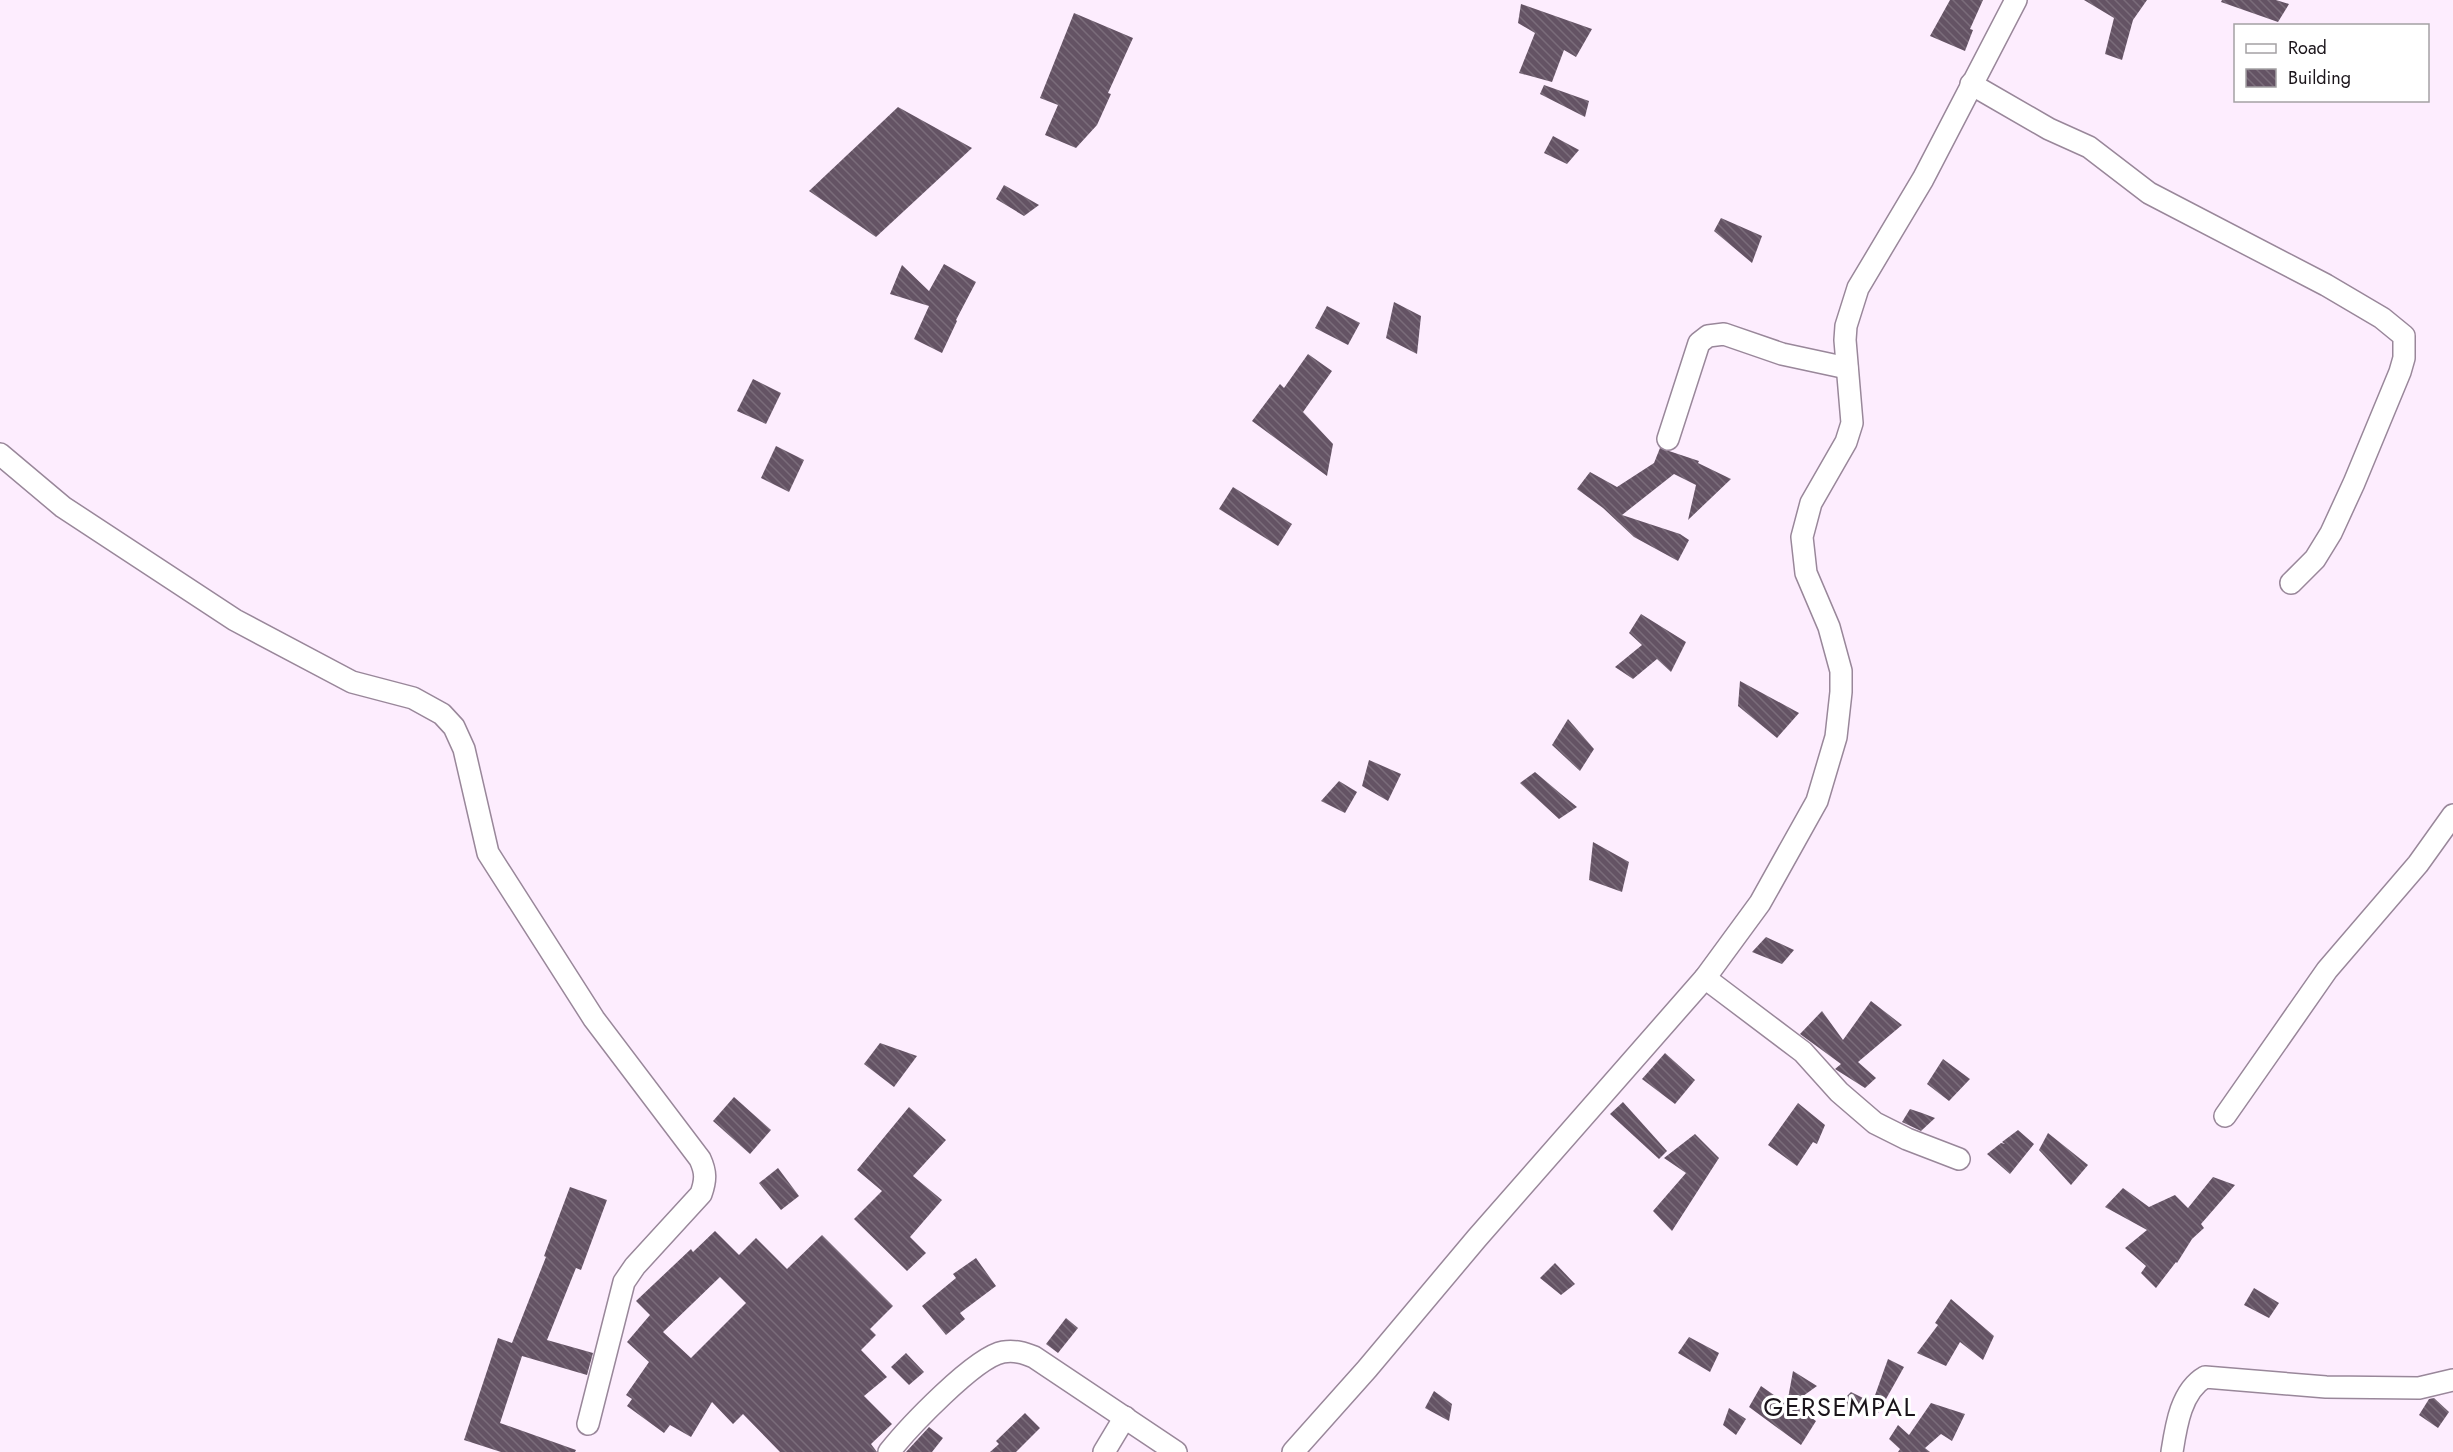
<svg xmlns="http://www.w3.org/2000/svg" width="2453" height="1452" viewBox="0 0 2453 1452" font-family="Jost,sans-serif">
<defs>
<pattern id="building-back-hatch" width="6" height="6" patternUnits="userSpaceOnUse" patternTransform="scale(1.5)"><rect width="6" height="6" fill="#645364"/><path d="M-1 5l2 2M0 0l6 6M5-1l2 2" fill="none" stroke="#7a6c7a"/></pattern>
</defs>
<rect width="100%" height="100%" fill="#fdedfe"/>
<!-- building -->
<g fill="url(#building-back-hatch)" fill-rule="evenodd">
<path d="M1950,0H1983L1970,29L1973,30L1965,51L1930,36Z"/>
<path d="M2084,0H2147L2133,20L2122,60L2105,54L2114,18Z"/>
<path d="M2222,0H2276L2289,4L2278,22L2221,2Z"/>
<path d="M1521,4L1592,29L1576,57L1564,50L1552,82L1519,73L1535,33L1518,23Z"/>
<path d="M1074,13L1133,38L1108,93L1111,94L1097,125L1076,148L1045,135L1058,105L1040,98Z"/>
<path d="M1544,85L1589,101L1585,117L1540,94Z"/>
<path d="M898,107L972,148L876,237L809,191Z"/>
<path d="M1553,136L1579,150L1567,164L1544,153Z"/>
<path d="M1004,185L1039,205L1024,216L996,199Z"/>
<path d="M1721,218L1762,236L1752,263L1714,231Z"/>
<path d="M944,264L976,282L956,320L957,321L942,353L914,339L929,306L890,294L902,265L929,291Z"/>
<path d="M1394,302L1421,316L1417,354L1386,338Z"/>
<path d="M1327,306L1360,323L1348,345L1315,328Z"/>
<path d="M1308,354L1332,371L1303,412L1333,444L1327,476L1252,421L1280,384L1284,388Z"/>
<path d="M753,379L781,393L766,424L737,411Z"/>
<path d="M776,446L804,460L789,492L761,478Z"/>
<path d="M1660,448L1699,461L1698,463L1731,479L1688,520L1696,485L1674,474L1622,515L1680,534L1689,540L1678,561L1634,537L1603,508L1577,489L1590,472L1617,487L1654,463Z"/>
<path d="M1233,487L1292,524L1278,546L1219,509Z"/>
<path d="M1641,614L1686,642L1671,672L1657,659L1633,679L1615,667L1642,645L1629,633Z"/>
<path d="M1740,681L1799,713L1777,738L1738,706Z"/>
<path d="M1568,719L1594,749L1580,771L1552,745Z"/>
<path d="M1369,760L1401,774L1388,801L1362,786Z"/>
<path d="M1535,772L1561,794L1577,807L1559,819L1520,783Z"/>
<path d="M1339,781L1357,792L1345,813L1321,801Z"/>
<path d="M1593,842L1629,862L1622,892L1589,880Z"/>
<path d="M1766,937L1794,950L1782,964L1752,952Z"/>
<path d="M1871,1001L1902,1025L1858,1062L1876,1078L1865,1088L1835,1069L1841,1064L1800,1034L1822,1011L1843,1040Z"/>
<path d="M880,1043L917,1056L894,1087L864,1064Z"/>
<path d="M1665,1053L1695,1080L1675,1104L1642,1079Z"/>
<path d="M1943,1059L1970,1079L1949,1101L1927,1084Z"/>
<path d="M734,1097L771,1130L750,1154L713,1121Z"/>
<path d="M1623,1102L1667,1151L1659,1159L1610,1114Z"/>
<path d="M1798,1103L1825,1125L1817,1144L1813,1142L1797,1166L1768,1145Z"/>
<path d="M909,1107L946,1140L913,1176L942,1200L910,1237L926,1253L907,1271L854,1219L882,1191L857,1170Z"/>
<path d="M1910,1109L1922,1113L1935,1118L1921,1131L1902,1122Z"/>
<path d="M2018,1130L2034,1144L2010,1174L1987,1154L2001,1143L2005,1144L2002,1142Z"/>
<path d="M2048,1133L2088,1165L2071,1185L2039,1150Z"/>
<path d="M1695,1134L1719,1158L1672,1231L1653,1211L1686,1173L1664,1158Z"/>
<path d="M778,1168L799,1196L781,1210L759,1183Z"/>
<path d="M2213,1177L2235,1185L2201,1224L2204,1228L2192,1239L2177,1263L2176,1262L2156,1288L2141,1273L2146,1266L2125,1248L2147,1230L2105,1207L2123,1188L2149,1207L2175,1195L2188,1208Z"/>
<path d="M570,1187L607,1200L581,1270L576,1268L547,1340L593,1353L587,1375L522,1356L500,1423L576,1450L575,1452H501L464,1440L498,1338L512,1343L546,1257L544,1256Z"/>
<path d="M715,1231L739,1255L756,1238L787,1269L822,1235L893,1306L870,1329L876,1335L861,1350L887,1377L864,1396L892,1424L871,1444L877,1452H780L743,1414L733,1424L712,1402L691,1437L670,1425L664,1433L627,1406L632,1399L626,1395L649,1362L627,1342L650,1315L636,1301L691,1249L693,1252ZM720,1277L746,1303L691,1358L663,1332Z"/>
<path d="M976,1258L996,1286L960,1313L965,1319L946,1335L922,1306L956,1278L953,1274Z"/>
<path d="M1555,1263L1575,1284L1561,1295L1540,1278Z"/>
<path d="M2254,1288L2279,1303L2269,1318L2244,1305Z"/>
<path d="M1951,1299L1994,1336L1983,1360L1960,1342L1946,1366L1917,1353L1938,1325L1935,1323Z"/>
<path d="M1066,1318L1078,1328L1058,1353L1046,1344Z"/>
<path d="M1689,1337L1719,1353L1710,1372L1678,1353Z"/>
<path d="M906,1353L924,1372L909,1385L891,1367Z"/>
<path d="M1888,1359L1904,1367L1877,1415L1869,1412Z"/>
<path d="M1793,1371L1817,1386L1792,1404L1816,1421L1801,1445L1749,1407L1761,1386L1787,1404Z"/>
<path d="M1434,1391L1452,1404L1449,1421L1425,1408Z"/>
<path d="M1851,1392L1867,1400L1856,1414L1839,1404Z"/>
<path d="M2434,1398L2449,1412L2438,1428L2419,1415L2429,1399Z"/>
<path d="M1931,1403L1965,1414L1952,1441L1941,1434L1925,1448L1930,1452H1898L1900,1449L1889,1439L1898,1425L1909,1435Z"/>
<path d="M1729,1408L1746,1419L1736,1435L1723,1425Z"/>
<path d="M1025,1413L1040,1428L1016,1452H990L999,1444L996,1441Z"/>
<path d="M929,1427L943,1438L932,1452H906Z"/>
</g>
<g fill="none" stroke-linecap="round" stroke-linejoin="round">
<defs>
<g id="minor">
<path d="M1971,84L2049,129L2089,147L2149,193L2326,285L2382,318L2404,336V358L2400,372L2354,483L2331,533L2315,559L2291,583"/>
<path d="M1668,439L1699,343L1708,336L1724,334L1782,354L1847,368"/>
<path d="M0,454L63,507L235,620L352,682L413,698L442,714L454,727L464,749L488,853L594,1019L700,1159C706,1172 706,1180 701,1194L635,1266L624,1282L588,1424"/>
<path d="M1705,978L1803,1052L1839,1092L1875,1123L1907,1139L1959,1159"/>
<path d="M2225,1116L2327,970L2418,864L2453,815"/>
<path d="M889,1452C908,1428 975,1357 1003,1352C1015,1350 1024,1353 1034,1357L1176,1452"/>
<path d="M1104,1452L1125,1417"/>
<path d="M1293,1452L1367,1369L1477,1238L1705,978L1760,903L1817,801L1836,737L1841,692V671L1829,627L1806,573L1802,537L1811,503L1846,442L1852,423L1845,340L1846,326L1858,288L1923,179L2016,0"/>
<path d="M2172,1452C2176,1426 2181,1391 2205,1377L2326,1387L2419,1388L2453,1380"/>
</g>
</defs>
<!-- minor casing -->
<use href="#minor" stroke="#99879a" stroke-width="24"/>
<!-- minor -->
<use href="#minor" stroke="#fff" stroke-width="21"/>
</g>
<g text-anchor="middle" stroke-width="6" stroke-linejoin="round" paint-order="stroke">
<!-- quarter labels -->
<g font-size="26" letter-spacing="1.5" fill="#1b151b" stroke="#fff">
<text x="1840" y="1416">GERSEMPAL</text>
</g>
</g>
<!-- legend -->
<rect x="2234" y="24" width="195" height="78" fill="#ffffff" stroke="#a4a1a4" stroke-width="1.5"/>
<rect x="2246" y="44" width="30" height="9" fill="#ffffff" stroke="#a4a1a4" stroke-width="1.5"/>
<text x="2288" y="54" font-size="18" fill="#1b151b">Road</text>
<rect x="2246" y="69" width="30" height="18" fill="url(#building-back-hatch)" stroke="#a4a1a4" stroke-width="1.5"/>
<text x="2288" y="84" font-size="18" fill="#1b151b">Building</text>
</svg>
